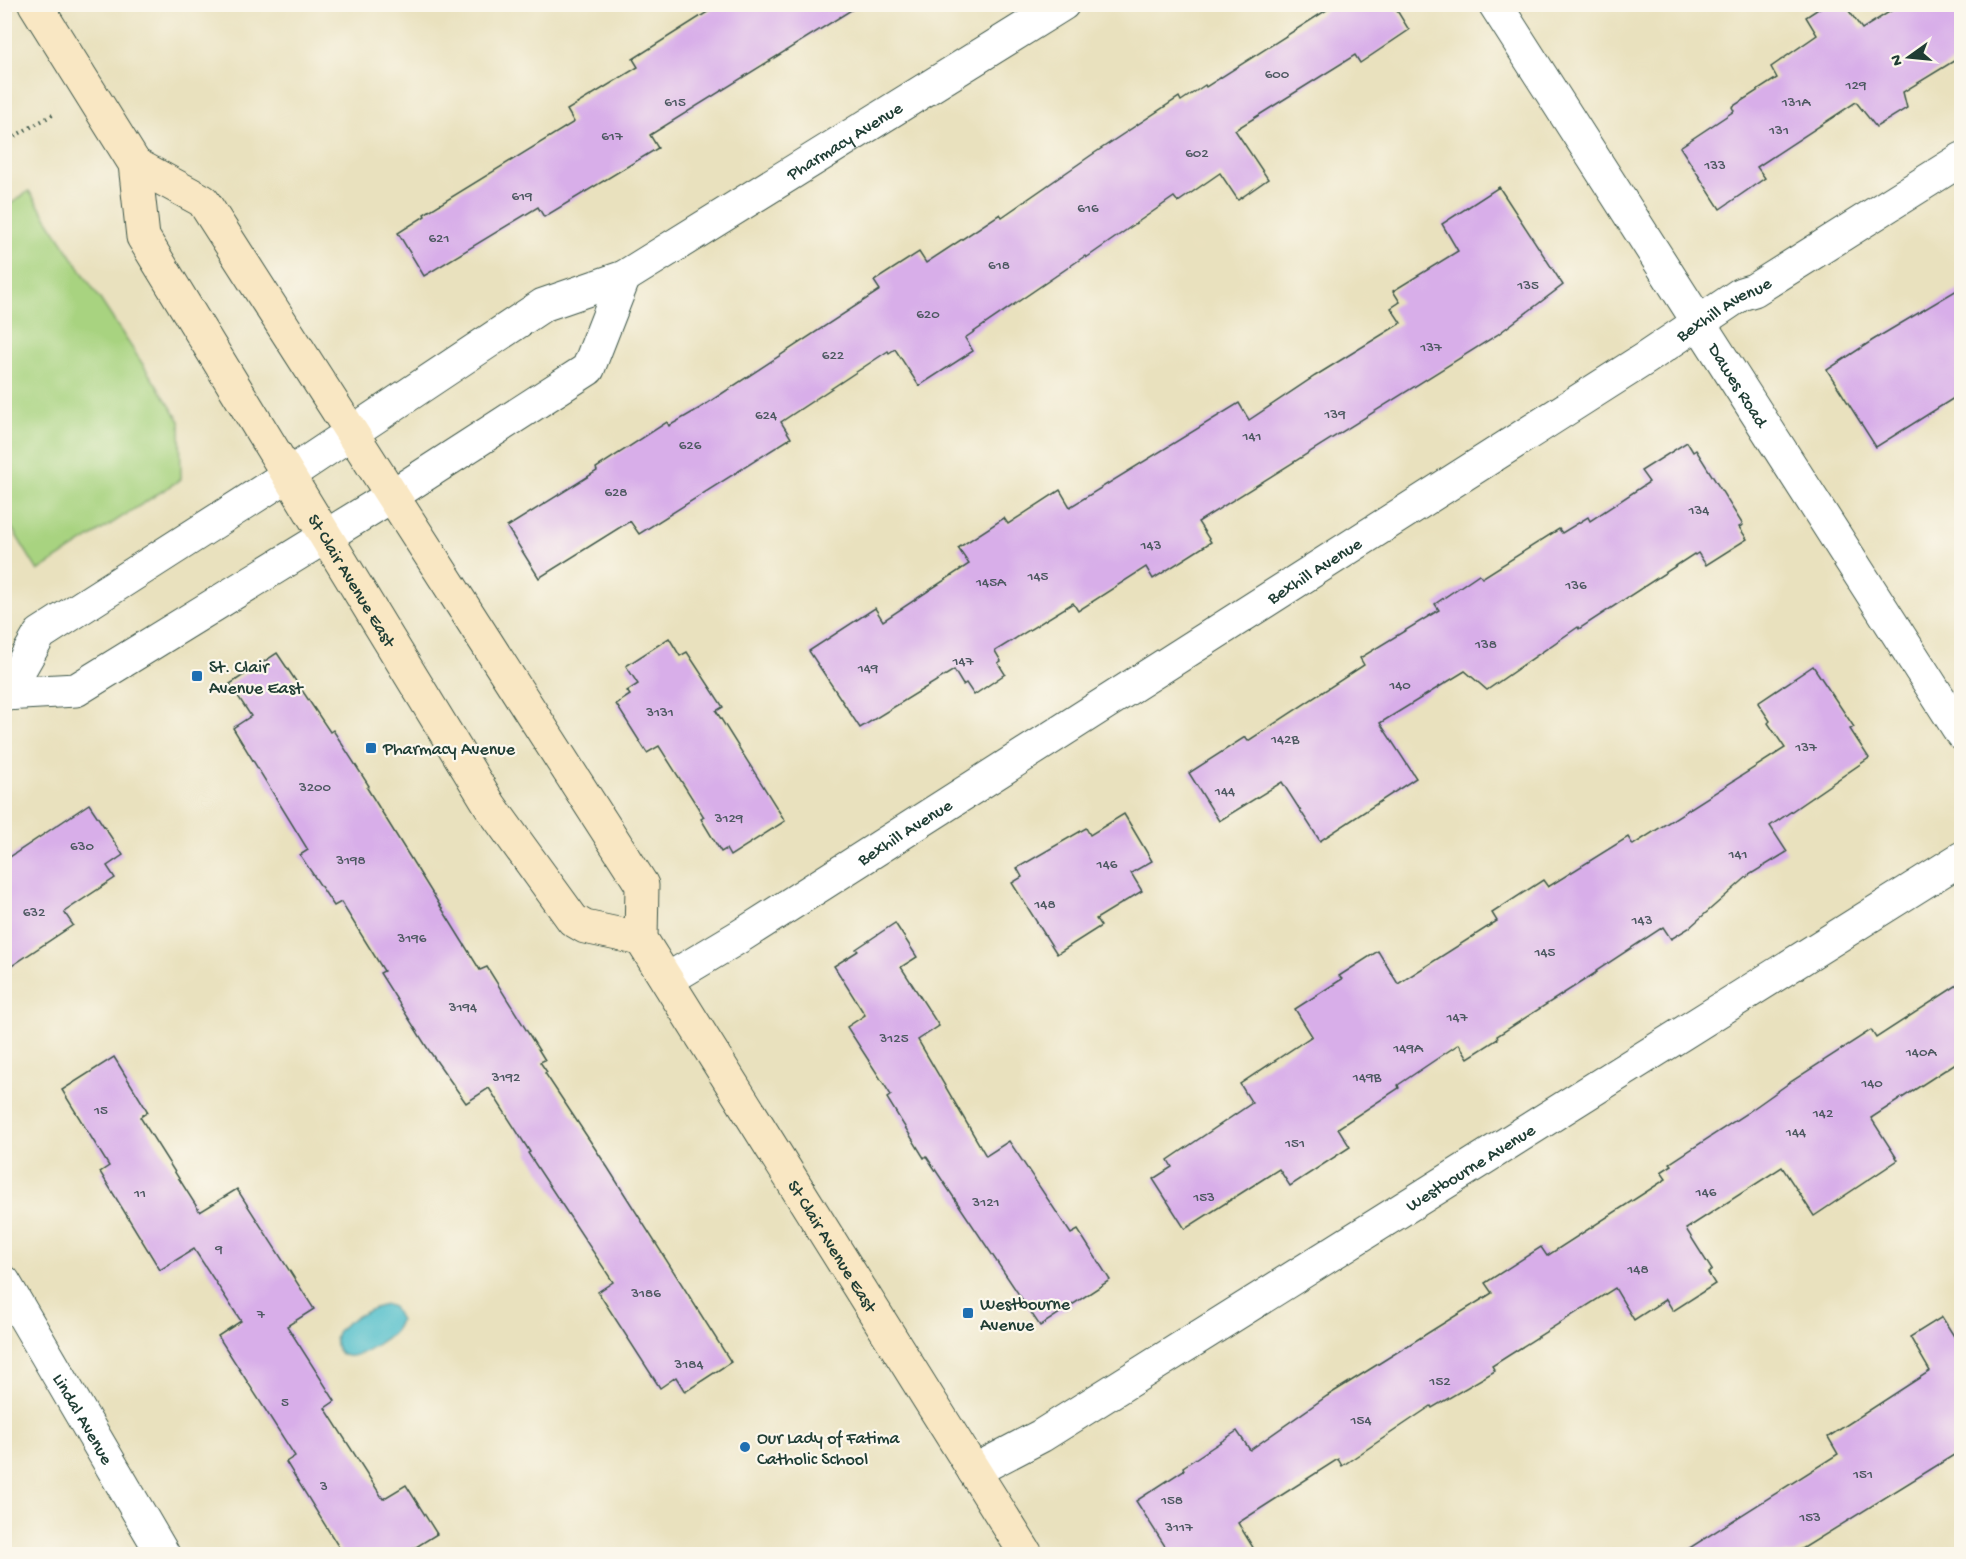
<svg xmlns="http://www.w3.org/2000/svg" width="1966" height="1559" viewBox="0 0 1966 1559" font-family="'Gochi Hand',sans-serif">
<rect width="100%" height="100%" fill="#fbf7ec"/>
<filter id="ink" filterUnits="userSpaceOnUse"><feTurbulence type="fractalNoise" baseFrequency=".0167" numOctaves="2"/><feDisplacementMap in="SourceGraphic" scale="12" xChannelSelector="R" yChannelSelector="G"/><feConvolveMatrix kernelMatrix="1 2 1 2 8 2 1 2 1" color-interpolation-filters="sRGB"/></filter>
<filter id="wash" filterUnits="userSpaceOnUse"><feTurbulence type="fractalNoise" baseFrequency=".008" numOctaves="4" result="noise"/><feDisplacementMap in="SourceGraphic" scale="24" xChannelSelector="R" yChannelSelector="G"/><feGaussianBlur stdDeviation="1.35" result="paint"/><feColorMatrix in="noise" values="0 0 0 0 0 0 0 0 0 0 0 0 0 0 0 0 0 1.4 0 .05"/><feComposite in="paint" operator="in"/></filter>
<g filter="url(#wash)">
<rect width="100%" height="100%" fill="#e9e1be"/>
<!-- green -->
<path fill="#a8d380" stroke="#64885a" stroke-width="1.5" d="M29,191L180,421L181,479L38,571L5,517V208Z"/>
<!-- water -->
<path fill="#52bfcb" stroke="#387e80" stroke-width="1.5" d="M387,1305L393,1307L400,1320C396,1333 389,1336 379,1343C367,1351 342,1367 336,1345C335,1340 335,1335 338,1331C345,1321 374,1306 387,1305Z"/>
<g id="blocks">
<!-- building -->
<g fill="#d8aee9">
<path d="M720,4H861L650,135L658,148L544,217L538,207L424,276L398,233L425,216L424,214L574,122L567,110L638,67L633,59Z"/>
<path d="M1336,4H1393L1409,30L1360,63L1355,55L1235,130L1268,179L1238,200L1220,173L1178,202L1174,197L1086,258L1085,256L965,338L973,351L919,386L895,349L889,353L888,351L781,422L791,438L639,534L630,521L539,578L507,527L597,471L596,468L667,422L669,426L700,408L880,290L874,281L919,252L926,263L1000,214L1002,217L1090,156L1179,97L1181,101L1205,85L1206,87Z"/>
<path d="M1826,4H1844L1862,29L1902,4H1962V56L1903,92L1907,108L1876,127L1856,102L1757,167L1765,178L1720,209L1680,147L1734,111L1732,107L1777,78L1771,67L1817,35L1806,17Z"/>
<path d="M1499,187L1563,285L1497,335L1198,522L1211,542L1153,579L1146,567L1078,611L1073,603L995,651L1001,661L998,663L1005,674L974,695L966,683L963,685L954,670L860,728L809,651L875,608L883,621L969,564L958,548L1004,518L1008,524L1060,490L1070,507L1239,403L1249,420L1315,376L1401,323L1391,308L1400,302L1393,291L1458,251L1442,224Z"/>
<path d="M1962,287V393L1876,447L1827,370L1873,340Z"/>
<path d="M1687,442L1693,452L1696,450L1743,525L1739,527L1747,539L1706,565L1698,553L1695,555L1694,554L1579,629L1578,627L1487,690L1465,671L1380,723L1416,778L1320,841L1282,782L1219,821L1189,773L1245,737L1248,741L1364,665L1360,658L1439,610L1435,604L1479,574L1482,578L1559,529L1562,533L1588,517L1590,521L1649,482L1641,471Z"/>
<path d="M669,638L680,656L687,652L723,707L716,711L785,821L730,856L726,849L721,852L701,819L704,817L659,746L647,753L616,704L630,695L627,691L638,684L626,666Z"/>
<path d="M277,653L330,732L333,730L369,786L367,788L480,970L487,967L545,1060L540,1062L547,1072L545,1073L608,1168L731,1362L685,1392L676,1377L660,1388L598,1292L613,1282L528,1153L530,1152L489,1088L466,1103L428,1049L380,973L384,971L341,902L334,906L300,855L308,850L233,728L251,716L230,684Z"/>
<path d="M1813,666L1854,727L1850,729L1869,758L1770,826L1787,852L1749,875L1689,928L1671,939L1663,927L1596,971L1597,972L1497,1036L1498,1039L1468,1058L1459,1044L1398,1085L1399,1088L1338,1128L1350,1147L1290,1186L1279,1169L1185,1229L1153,1179L1172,1167L1168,1160L1252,1103L1240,1084L1312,1036L1295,1009L1342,979L1339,976L1378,951L1398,984L1497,921L1492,913L1543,880L1548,887L1628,837L1633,845L1785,748L1768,723L1770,721L1758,703Z"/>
<path d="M89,804L123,855L107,866L115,878L64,912L73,925L4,971V861Z"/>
<path d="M1124,814L1152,861L1131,873L1142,891L1096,919L1101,926L1057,954L1012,883L1022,877L1017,868L1086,828L1090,835Z"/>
<path d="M895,923L917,957L901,967L939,1026L918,1040L986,1156L1009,1141L1071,1234L1078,1230L1110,1280L1040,1326L926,1156L924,1158L887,1098L891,1095L847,1027L865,1015L834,966L858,951L856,949Z"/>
<path d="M1962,982V1059L1871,1118L1898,1160L1814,1216L1782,1167L1686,1229L1712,1270L1708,1273L1715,1284L1673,1311L1666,1299L1634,1320L1615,1288L1492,1366L1495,1371L1432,1408L1431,1406L1342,1466L1338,1459L1238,1523L1257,1554H1170L1136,1501L1184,1470L1183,1467L1237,1431L1250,1450L1327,1396L1492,1293L1485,1283L1541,1247L1547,1256L1666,1179L1661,1172L1672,1165L1670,1163L1747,1113L1792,1081L1871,1030L1876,1038Z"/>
<path d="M114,1057L148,1112L140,1117L200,1212L237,1189L314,1309L287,1326L335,1401L325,1408L383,1499L406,1485L437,1534L405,1554H343L286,1462L295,1456L218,1336L241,1321L194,1249L160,1270L100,1172L109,1166L62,1090Z"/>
<path d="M1942,1317L1962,1349V1450L1794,1554H1680L1838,1454L1828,1437L1930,1371L1910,1337Z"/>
</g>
</g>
</g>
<g filter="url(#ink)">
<use href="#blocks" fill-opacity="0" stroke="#3d5649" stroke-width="1.5"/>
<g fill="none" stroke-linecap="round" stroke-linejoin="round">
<defs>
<g id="minor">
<path id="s1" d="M1495,4L1962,734"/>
<path id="s2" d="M667,980L742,935L1646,358L1741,294L1754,290L1962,159"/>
<path id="s3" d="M4,1282L163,1554"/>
<path id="s4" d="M974,1471L1041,1436L1962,858"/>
</g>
<g id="tertiary">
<path id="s5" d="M6,693L40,634L288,475L543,305L624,277L1063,4"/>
<path d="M4,694L76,690L393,495L588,369L624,277"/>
</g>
<g id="secondary">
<path id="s6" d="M35,4L135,164L143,237L491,807L573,920L585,927L641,939"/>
<path id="s7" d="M135,164L203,201L642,885L641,939L1026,1554"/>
</g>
</defs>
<!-- minor casing -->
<use href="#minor" stroke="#3d5649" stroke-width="35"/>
<!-- tertiary casing -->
<use href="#tertiary" stroke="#3d5649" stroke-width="35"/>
<!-- secondary casing -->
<use href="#secondary" stroke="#3d5649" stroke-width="35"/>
<!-- path -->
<path stroke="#3d5649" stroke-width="4" stroke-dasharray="1.5 4.5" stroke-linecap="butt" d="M4,142L56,113"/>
<!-- minor -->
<use href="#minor" stroke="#fff" stroke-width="33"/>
<!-- tertiary -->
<use href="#tertiary" stroke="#fff" stroke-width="33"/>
<!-- secondary -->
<use href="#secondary" stroke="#f9e7c3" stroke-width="33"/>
</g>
</g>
<!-- markers -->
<g fill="#1f6fb2" stroke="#fbf7ec" stroke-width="2">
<rect x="191" y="670" width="12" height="12" rx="3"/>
<rect x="365" y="742" width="12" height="12" rx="3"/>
<rect x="962" y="1307" width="12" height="12" rx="3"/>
<circle cx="745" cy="1447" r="6"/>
</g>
<g text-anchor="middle" stroke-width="4.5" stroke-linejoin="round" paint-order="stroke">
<!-- number labels -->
<g font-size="15" fill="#4d5961">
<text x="1277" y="78">600</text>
<text x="1856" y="89">129</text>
<text x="675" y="106">615</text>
<text x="1796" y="106">131A</text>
<text x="1779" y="134">131</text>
<text x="612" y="140">617</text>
<text x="1197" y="157">602</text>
<text x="1715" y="169">133</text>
<text x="522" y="200">619</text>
<text x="1088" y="212">616</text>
<text x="439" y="242">621</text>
<text x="999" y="269">618</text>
<text x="1528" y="289">135</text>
<text x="928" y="318">620</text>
<text x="1431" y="351">137</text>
<text x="833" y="359">622</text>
<text x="1335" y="418">139</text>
<text x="766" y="419">624</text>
<text x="1252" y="440">141</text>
<text x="690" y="449">626</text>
<text x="616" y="496">628</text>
<text x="1699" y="514">134</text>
<text x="1151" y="549">143</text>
<text x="1038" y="580">145</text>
<text x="991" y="586">145A</text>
<text x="1576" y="589">136</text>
<text x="1486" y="648">138</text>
<text x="963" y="665">147</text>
<text x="868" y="672">149</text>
<text x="1400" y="689">140</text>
<text x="660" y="716">3131</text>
<text x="1285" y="743">142B</text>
<text x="1806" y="751">137</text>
<text x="315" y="791">3200</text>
<text x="1225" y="795">144</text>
<text x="729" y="822">3129</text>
<text x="82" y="850">630</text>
<text x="1738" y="858">141</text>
<text x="351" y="864">3198</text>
<text x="1107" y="868">146</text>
<text x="1045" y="908">148</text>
<text x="34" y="916">632</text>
<text x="1642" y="924">143</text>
<text x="412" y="942">3196</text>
<text x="1545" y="956">145</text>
<text x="463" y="1011">3194</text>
<text x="1457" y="1021">147</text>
<text x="894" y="1042">3125</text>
<text x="1408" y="1052">149A</text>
<text x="1921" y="1056">140A</text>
<text x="506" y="1081">3192</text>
<text x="1367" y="1081">149B</text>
<text x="1872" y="1087">140</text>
<text x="101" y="1114">15</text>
<text x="1823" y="1117">142</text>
<text x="1796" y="1136">144</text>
<text x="1295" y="1147">151</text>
<text x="1706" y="1196">146</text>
<text x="140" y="1197">11</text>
<text x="1204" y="1201">153</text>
<text x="986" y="1206">3121</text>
<text x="219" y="1253">9</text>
<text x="1638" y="1273">148</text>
<text x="646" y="1297">3186</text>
<text x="261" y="1318">7</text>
<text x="689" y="1368">3184</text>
<text x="1440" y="1385">152</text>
<text x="285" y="1406">5</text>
<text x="1361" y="1424">154</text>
<text x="1863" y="1478">151</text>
<text x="324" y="1490">3</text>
<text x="1172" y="1504">158</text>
<text x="1810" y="1521">153</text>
<text x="1179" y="1531">3117</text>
</g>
<!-- street labels -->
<g font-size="18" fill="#1f3d34" stroke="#fbf7ec">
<text dy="6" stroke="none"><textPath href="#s5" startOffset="1014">Pharmacy Avenue</textPath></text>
<text dy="6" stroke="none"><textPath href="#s2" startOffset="1252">Bexhill Avenue</textPath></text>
<text dy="6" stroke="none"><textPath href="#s1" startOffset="452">Dawes Road</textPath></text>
<text dy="6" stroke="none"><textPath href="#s2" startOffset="766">Bexhill Avenue</textPath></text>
<text dy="6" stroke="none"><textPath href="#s6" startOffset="664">St Clair Avenue East</textPath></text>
<text dy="6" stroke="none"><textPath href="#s2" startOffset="280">Bexhill Avenue</textPath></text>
<text dy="6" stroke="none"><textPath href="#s4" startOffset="582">Westbourne Avenue</textPath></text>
<text dy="6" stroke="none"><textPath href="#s7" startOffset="1306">St Clair Avenue East</textPath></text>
<text dy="6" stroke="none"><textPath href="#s3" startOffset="158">Lindal Avenue</textPath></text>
</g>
<!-- poi labels -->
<g font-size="18" fill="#1f3d34" stroke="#fbf7ec" text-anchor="start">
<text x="209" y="672">St. Clair<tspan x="209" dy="21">Avenue East</tspan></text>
<text x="383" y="754">Pharmacy Avenue</text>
<text x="980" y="1309">Westbourne<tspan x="980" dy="21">Avenue</tspan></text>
<text x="757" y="1443">Our Lady of Fatima<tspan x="757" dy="21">Catholic School</tspan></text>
</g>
</g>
<!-- margin -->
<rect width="1966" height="1559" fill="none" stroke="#fbf7ec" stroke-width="24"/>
<!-- north arrow -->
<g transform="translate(1909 57) rotate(255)" stroke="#fbf7ec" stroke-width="4.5" paint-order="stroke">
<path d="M0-4.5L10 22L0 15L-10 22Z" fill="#1f3d34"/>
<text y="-9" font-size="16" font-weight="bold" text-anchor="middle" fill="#1f3d34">N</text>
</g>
</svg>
